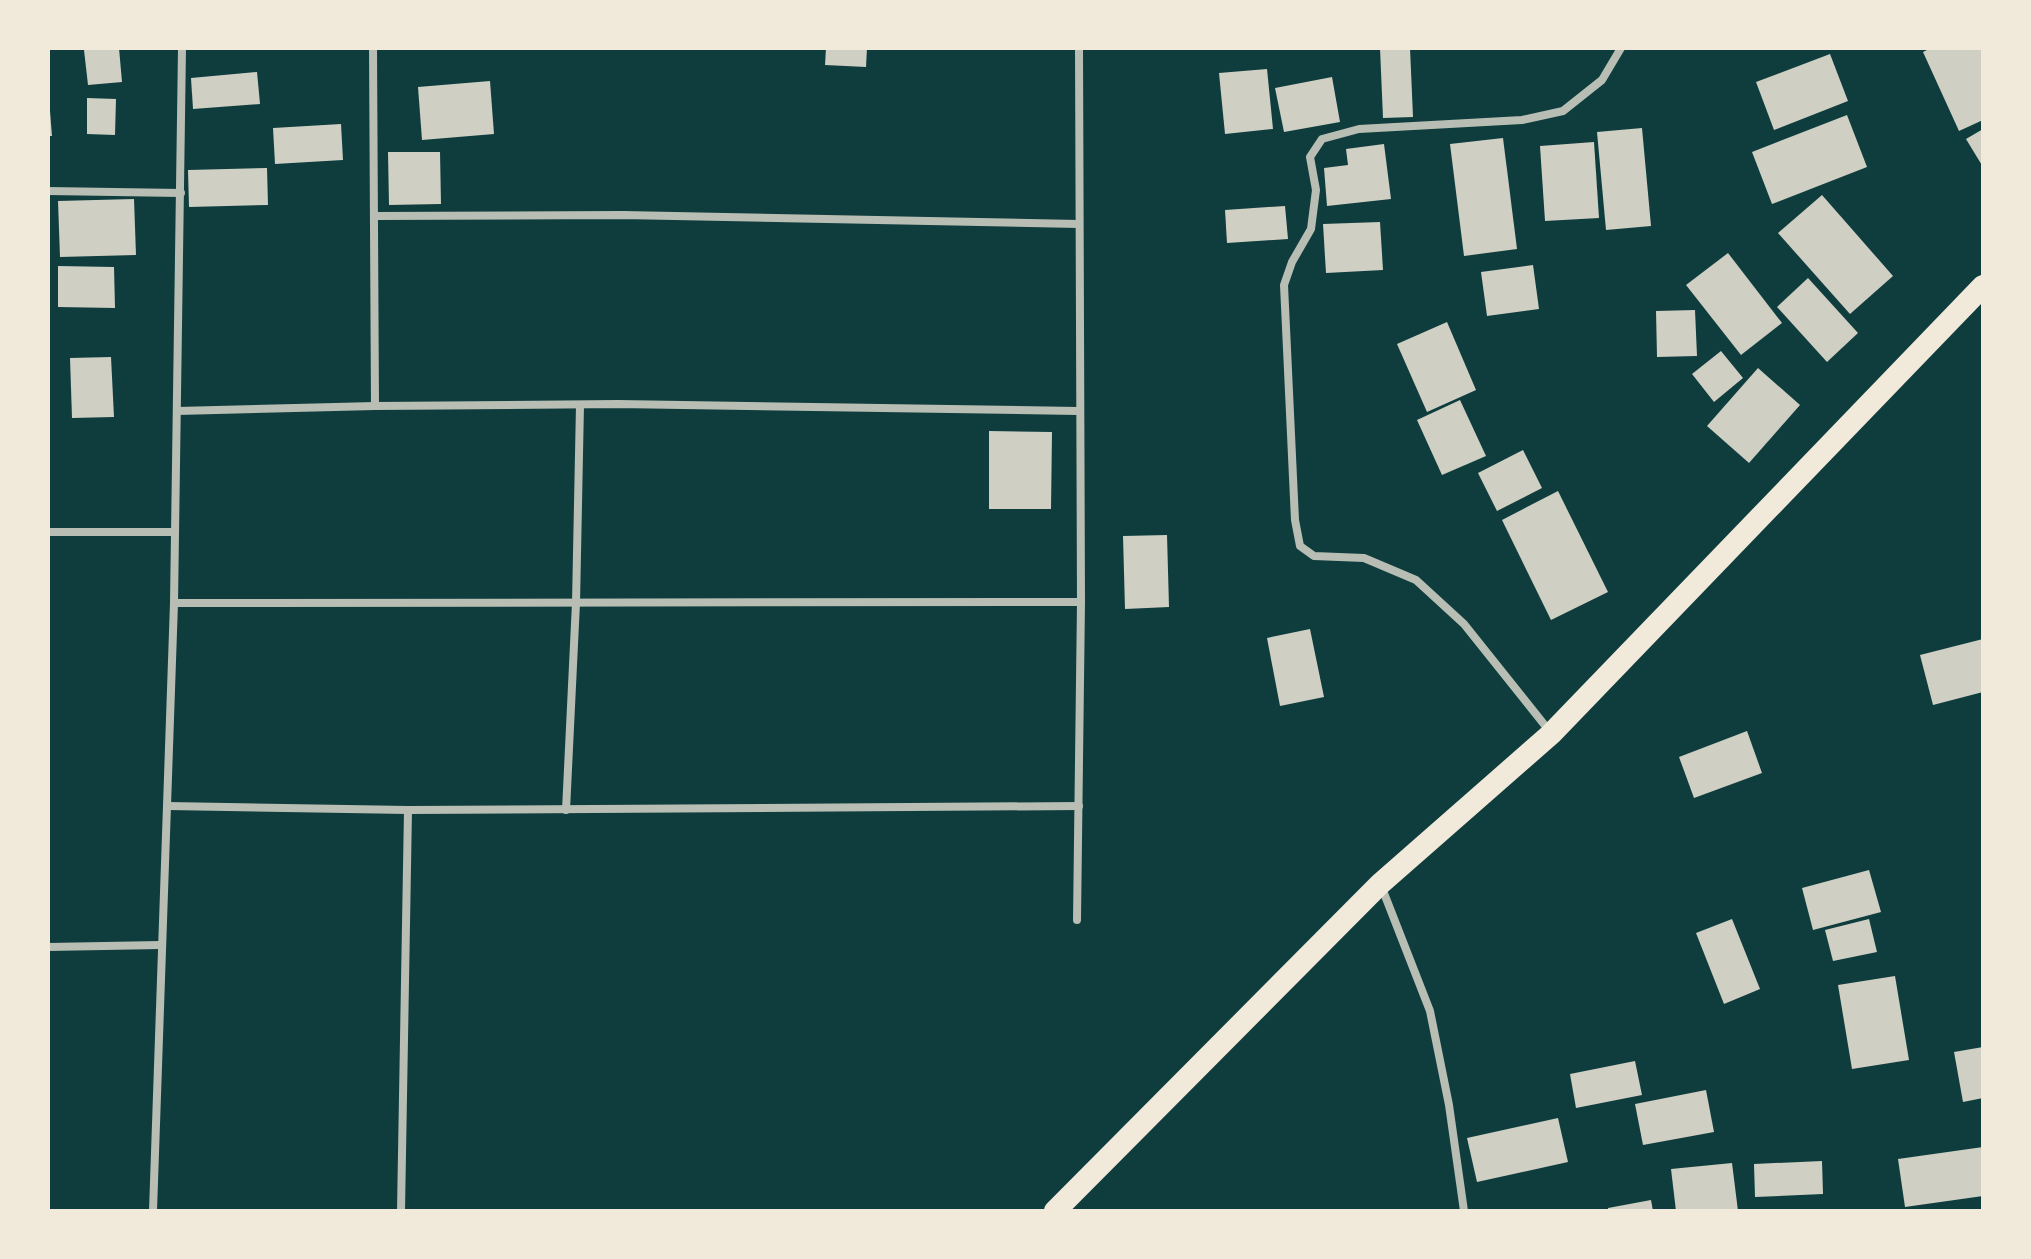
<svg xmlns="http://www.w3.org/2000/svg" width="2031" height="1259" viewBox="0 0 2031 1259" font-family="Quicksand,sans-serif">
<rect width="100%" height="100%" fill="#0f3d3e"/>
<!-- building -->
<g fill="#cfcfc3">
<path d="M119,48L122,82L88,85L84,50Z"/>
<path d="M826,48H867L866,67L825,65Z"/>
<path d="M1380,48H1410L1413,117L1383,118Z"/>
<path d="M1931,48H1983V120L1959,131L1923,52Z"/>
<path d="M1830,54L1848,101L1774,130L1756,82Z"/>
<path d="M1267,69L1273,129L1225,134L1219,73Z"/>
<path d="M257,72L260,104L193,109L191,78Z"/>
<path d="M1332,77L1340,122L1284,132L1275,88Z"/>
<path d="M490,81L494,134L422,140L418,87Z"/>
<path d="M87,98L116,99L115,135L87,134Z"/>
<path d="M48,111H50L52,136H48Z"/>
<path d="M1847,115L1867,167L1772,204L1752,152Z"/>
<path d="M341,124L343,160L275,164L273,128Z"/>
<path d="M1642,128L1651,226L1606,230L1597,132Z"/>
<path d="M1983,129V167L1966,139Z"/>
<path d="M1503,138L1517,249L1464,256L1450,144Z"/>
<path d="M1594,142L1599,218L1545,221L1540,146Z"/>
<path d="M1384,144L1391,199L1327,206L1324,168L1348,165L1346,149Z"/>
<path d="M388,152H440L441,204L389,205Z"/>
<path d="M267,168L268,205L189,207L188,170Z"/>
<path d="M1822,195L1893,276L1850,314L1778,233Z"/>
<path d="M134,199L136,255L60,257L58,201Z"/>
<path d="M1285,206L1288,239L1227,243L1225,210Z"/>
<path d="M1380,222L1383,270L1326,273L1323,224Z"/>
<path d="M1728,253L1782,323L1741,355L1686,285Z"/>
<path d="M1533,265L1539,309L1487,316L1481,272Z"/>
<path d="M58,266L114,267L115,308L58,307Z"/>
<path d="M1808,278L1858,333L1827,362L1777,307Z"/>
<path d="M1695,310L1697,356L1657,357L1656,311Z"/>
<path d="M1447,322L1476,390L1427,412L1397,344Z"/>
<path d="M1721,351L1743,378L1714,402L1692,374Z"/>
<path d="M111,357L114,417L72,418L70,358Z"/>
<path d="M1758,368L1800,405L1749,463L1707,426Z"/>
<path d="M1460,400L1486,456L1442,475L1417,420Z"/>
<path d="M989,431L1052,432L1051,509H989Z"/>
<path d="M1523,450L1542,488L1497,511L1478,473Z"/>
<path d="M1558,491L1608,592L1551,620L1502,520Z"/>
<path d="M1167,535L1169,607L1125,609L1123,536Z"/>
<path d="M1310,629L1324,697L1280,706L1267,638Z"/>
<path d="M1983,639V692L1933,705L1920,655Z"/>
<path d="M1747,731L1762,773L1694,798L1679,757Z"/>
<path d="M1869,870L1881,912L1813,930L1802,888Z"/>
<path d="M1732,919L1760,989L1724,1004L1696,933Z"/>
<path d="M1869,919L1877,952L1833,961L1825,930Z"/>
<path d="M1895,976L1909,1060L1852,1069L1838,985Z"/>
<path d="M1983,1047V1098L1963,1102L1954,1052Z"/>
<path d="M1635,1061L1642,1095L1576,1108L1570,1074Z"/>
<path d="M1706,1090L1714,1132L1643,1145L1635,1104Z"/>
<path d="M1558,1118L1568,1162L1477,1182L1467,1138Z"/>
<path d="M1983,1147V1196L1905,1207L1898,1159Z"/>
<path d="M1822,1161L1823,1194L1755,1197L1754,1164Z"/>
<path d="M1732,1163L1738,1211H1676L1671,1169Z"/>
<path d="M1651,1200L1653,1211H1608V1208Z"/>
</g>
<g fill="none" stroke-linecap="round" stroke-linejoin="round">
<!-- minor -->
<g stroke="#b8beb3" stroke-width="8">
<path d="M373,48L375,406"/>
<path d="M48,191L181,193"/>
<path d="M375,216L623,215L1079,224"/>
<path d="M177,411L375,406L618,404L1078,411"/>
<path d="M48,532H175"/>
<path d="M174,603L1081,602"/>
<path d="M1551,733L1464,624L1416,580L1364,558L1314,556L1300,546L1295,520L1284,285L1292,262L1311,229L1316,190L1310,157L1322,139L1359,129L1522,120L1563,111L1602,80L1621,48"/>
<path d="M168,806L408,810L1079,806"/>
<path d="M566,810L576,603L580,405"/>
<path d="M1382,888L1430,1011L1449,1105L1464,1211"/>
<path d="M1077,920L1081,602L1079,48"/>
<path d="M48,947L160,945"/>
<path d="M153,1211L174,603L182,48"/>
<path d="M401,1211L408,810"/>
</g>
<!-- trunk -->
<path stroke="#f1e9da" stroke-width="22" d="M1055,1211L1380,884L1551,734L1983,286"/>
</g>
<!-- border -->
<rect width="2031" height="1259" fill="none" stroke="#f1e9da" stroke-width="100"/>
</svg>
